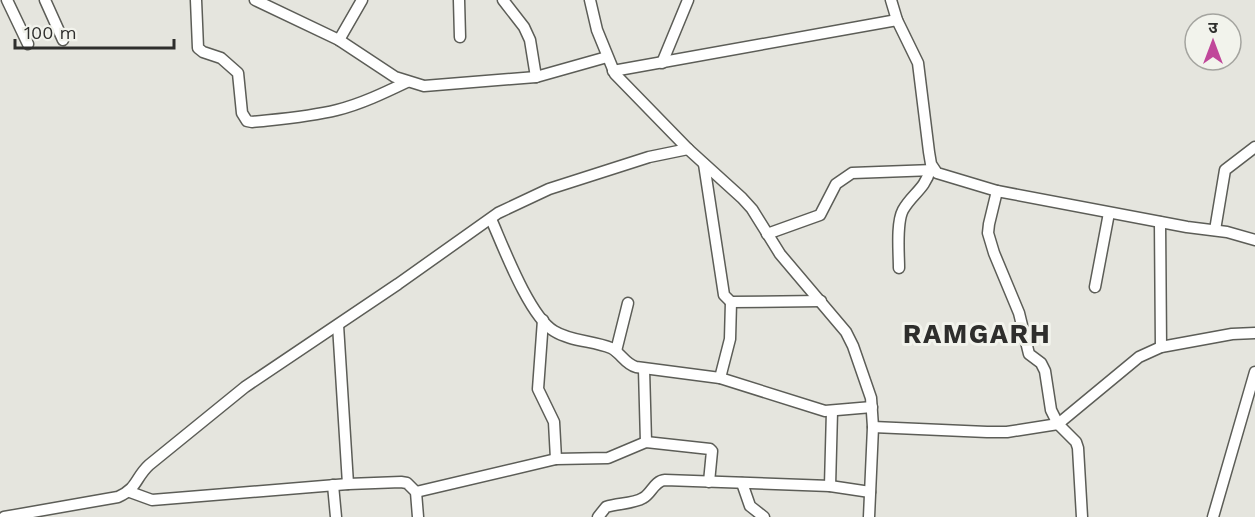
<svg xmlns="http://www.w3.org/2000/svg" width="1255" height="517" viewBox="0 0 1255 517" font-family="'Work Sans','Noto Sans Devanagari',sans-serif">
<rect width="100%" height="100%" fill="#e5e5de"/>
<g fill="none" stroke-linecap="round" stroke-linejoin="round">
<defs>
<g id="minor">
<path d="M7,0L28,44"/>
<path d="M45,0L63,40"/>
<path d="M196,0L198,48L203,52L221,58L238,73L242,113L247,121L252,122C280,119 309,117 337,110C361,104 384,93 407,82"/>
<path d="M255,0L339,40L395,77L424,86L536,77L607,57"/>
<path d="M459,0L460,37"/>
<path d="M503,0L524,27L530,40L536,77"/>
<path d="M590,0L597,30L615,74L688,149L742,198L752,209L780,254L846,332L853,346L871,398L873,427L869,517"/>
<path d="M891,0L897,20L918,63L929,152L931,164L937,173L997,191L1187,227L1227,232L1255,240"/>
<path d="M339,40L362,0"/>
<path d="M662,63L688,0"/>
<path d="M613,71L897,20"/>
<path d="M704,164L724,295L731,302L821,301"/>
<path d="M997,191L989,224L988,233L994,253L1019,313L1029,354L1041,363L1045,371L1051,410L1058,424L1076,442L1078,448L1082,517"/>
<path d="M491,219C503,246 529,316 554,331C570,341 593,341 611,348C621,353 625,364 636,367L720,378L825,411L872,407"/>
<path d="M1160,222L1161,347"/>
<path d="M1215,230L1225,170L1255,147"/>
<path d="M767,234L820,215L836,184L852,173L934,170"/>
<path d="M899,268C899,253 896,223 903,210C912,194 925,189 930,170"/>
<path d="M1095,287L1109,213"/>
<path d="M543,320L538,389L554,422L556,459"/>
<path d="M338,325L348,484"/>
<path d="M616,351L628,303"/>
<path d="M644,369L646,442"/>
<path d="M720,378L730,339L731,302"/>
<path d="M873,427L987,432H1007L1058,424L1139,357L1161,347L1232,334L1255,333"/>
<path d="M742,483L750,506L764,517"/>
<path d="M333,485L336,517"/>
<path d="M830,486L832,411"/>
<path d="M130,492L152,500L348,484L401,482L407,483L416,492L418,517"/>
<path d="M416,492L556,459L608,458L646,442L710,449L712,451L709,482"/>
<path d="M4,517L118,497C138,488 135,478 149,465L245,387L398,284L498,213L549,189L649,157L688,149"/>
<path d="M598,517L606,507C618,503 633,504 643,498C652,493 654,481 665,480L830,486L870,492"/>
<path d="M1213,517L1255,372"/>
</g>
</defs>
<!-- minor casing -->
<use href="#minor" stroke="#5c5d57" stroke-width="13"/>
<!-- minor -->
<use href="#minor" stroke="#fff" stroke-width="10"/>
</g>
<g text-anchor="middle" stroke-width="6" stroke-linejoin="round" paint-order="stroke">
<!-- district labels -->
<g font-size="27" font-weight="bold" letter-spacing="1.5" fill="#2e2e2c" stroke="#f2f3ec">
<text x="977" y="343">RAMGARH</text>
</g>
</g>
<!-- north arrow -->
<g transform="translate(1213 42)"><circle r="28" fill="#f2f3ec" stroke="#a4a49f" stroke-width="1.5"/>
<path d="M0-4.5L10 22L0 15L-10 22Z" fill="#c0479a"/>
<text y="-9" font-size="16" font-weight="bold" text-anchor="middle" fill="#2e2e2c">उ</text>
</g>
<!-- scale -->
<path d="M15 39v9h159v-9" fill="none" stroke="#2e2e2c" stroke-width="3"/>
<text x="24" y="39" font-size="18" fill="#2e2e2c" stroke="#f2f3ec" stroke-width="4.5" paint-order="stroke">100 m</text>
</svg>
